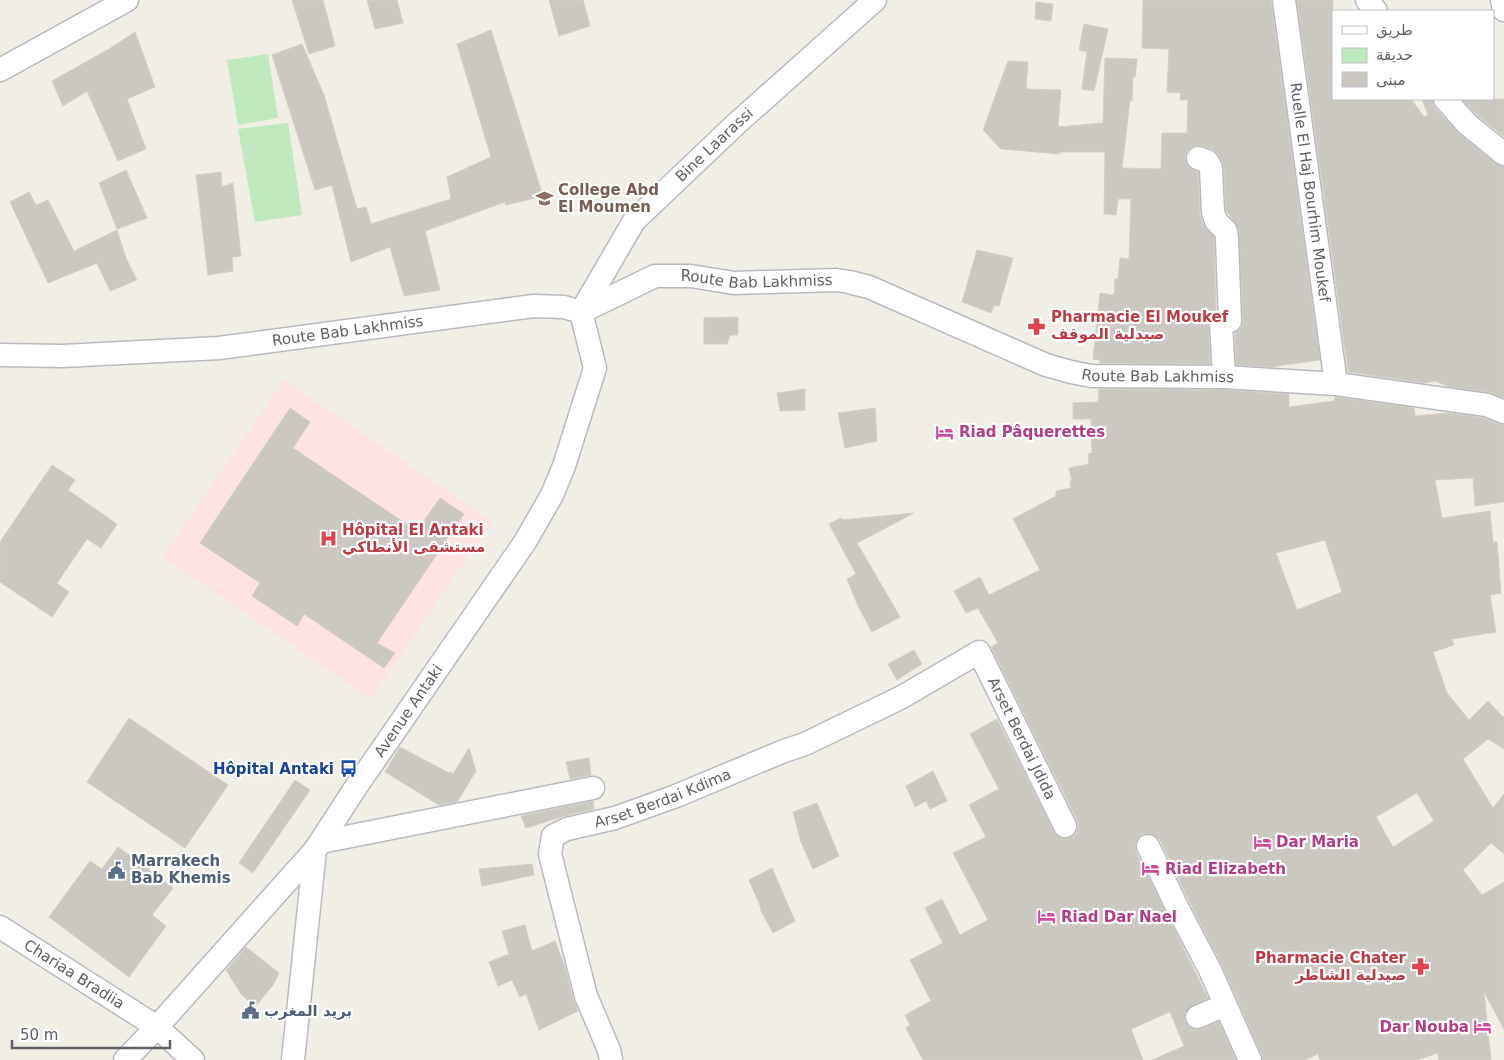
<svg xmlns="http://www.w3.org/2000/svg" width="1504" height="1060" viewBox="0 0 1504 1060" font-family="'DejaVu Sans','Noto Sans Arabic',sans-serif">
<rect width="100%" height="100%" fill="#f0eee5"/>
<!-- medical -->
<path fill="#fde3e1" d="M284,380L492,521L371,699L163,557Z"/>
<!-- green -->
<g fill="#c0e9c0">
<path d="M268,54L278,118L238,125L227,60Z"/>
<path d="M288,123L302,215L255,222L238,129Z"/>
</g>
<!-- building -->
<g fill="#cbc8c2" stroke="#d5cfc3" fill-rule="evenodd">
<path d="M292,0H323L335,46L309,54Z"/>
<path d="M367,0H397L403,23L375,29Z"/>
<path d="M549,0H583L590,26L559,36Z"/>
<path d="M1143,0H1271L1320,360L1270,367L1236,365L1235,333L1242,327L1243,321L1239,229L1226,210L1224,167L1222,161L1218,154L1212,149L1196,145L1189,149L1185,154V160L1189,167L1198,172L1200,216L1204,226L1214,237V240L1216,311L1209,317L1208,323L1210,364L1100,363V360L1093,359L1100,293L1114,295L1115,279H1118L1120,258L1129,259L1131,199H1118L1116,215L1104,214L1105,152H1060V154L1001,149L983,130L1008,61L1028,62L1026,89L1061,90L1058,127L1103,123L1105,58L1137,59L1135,77H1133L1132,101L1130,100L1122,168L1161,169L1162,133H1187L1188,100H1180L1181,93L1167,92L1169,49L1142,48Z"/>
<path d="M1297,0H1333V99H1411L1424,117L1428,115L1422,99H1432L1435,108L1459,134L1496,164L1504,167V398L1489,392L1450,387L1435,381L1424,383L1348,372Z"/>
<path d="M1036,2L1053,4L1051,21L1035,19Z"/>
<path d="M1084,24L1108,29L1094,91L1082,89L1087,52L1079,50Z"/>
<path d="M491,30L543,196L506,205L505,202L425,231L440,290L404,296L390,247L351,262L332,185L315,190L272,55L302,44L324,95L357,209L366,207L371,224L451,199L447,177L491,157L457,44Z"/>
<path d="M135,32L155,87L127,99L146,149L118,161L87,91L63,106L52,81L109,49Z"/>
<path d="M1462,99H1504V137L1476,114Z"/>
<path d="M126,170L147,218L117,229L99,183Z"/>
<path d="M221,172L222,187L233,183L241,256L232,257L233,271L208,275L196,175Z"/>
<path d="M29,192L36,205L48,200L74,251L117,230L126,258L137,280L110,291L97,263L48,283L10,202Z"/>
<path d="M977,250L1013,258L999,306L994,305L991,313L962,302Z"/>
<path d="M738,317V335H730L727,344H704V318Z"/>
<path d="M805,389V410L780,411L777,393Z"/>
<path d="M1099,389L1224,390L1289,394V407L1334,401L1335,397L1414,408L1415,416L1449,413L1484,418L1504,425V502L1475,506L1473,478L1435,480L1442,518L1490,511L1493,542H1497L1501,593L1490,595L1496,632L1452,639L1454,645L1433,652L1447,693L1469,720L1488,701L1504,718V749L1488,739L1463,759L1493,808L1504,794V854L1491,843L1463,870L1482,895L1504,882V1029L1484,992L1491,1060H1439L1438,1053L1417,1060H1320L1318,1054L1305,1060H1263L1262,1055L1222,965L1189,901L1160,840L1155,835L1149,833L1142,834L1137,839L1135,845L1136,852L1208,998L1187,1009L1184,1015L1185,1022L1190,1028L1196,1030L1219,1022L1236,1060H1152L1184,1046L1170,1012L1131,1029L1143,1060H923L906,1028L910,1025L905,1015L931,1001L910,960L943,943L925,908L942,899L960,935L988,920L953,853L986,837L969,805L999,789L970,734L997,719L1054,832L1058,837L1065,839L1070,838L1076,834L1078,827L1077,820L991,647L998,643L978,608L966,613L954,591L980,577L989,595L1040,570L1013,519L1056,496V491L1071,488L1070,481H1072L1069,468L1089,464L1088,454L1092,453L1091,419H1073V403L1098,402ZM1325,540L1342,592L1297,610L1276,553ZM1417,793L1434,821L1393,847L1376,817Z"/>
<path d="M290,408L310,422L293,448L417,531L440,498L464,514L377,643L395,653L384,668L304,614L297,626L252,596L260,583L200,543Z"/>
<path d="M875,408L877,441L845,448L838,413Z"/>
<path d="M52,465L75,480L68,490L117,524L101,548L87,539L57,583L69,592L52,617L0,582V542Z"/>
<path d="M914,513L857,543L900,617L872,632L858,606L847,579L856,574L829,524L841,518L842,520Z"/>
<path d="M914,650L922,664L897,680L888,664Z"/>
<path d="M129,718L228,785L185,848L87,782Z"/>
<path d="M400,747L449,773L450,772L453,774L469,748L476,771L457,802L439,805L385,772Z"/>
<path d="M589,758L591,775L570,779L566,762Z"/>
<path d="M933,771L947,801L930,809L926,801L915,807L906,786Z"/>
<path d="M295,780L310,790L253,873L239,863Z"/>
<path d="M593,801L594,809L564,816L526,828L521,816Z"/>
<path d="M817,803L839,856L813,869L801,842L793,812Z"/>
<path d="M118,847L173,888L152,915L166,926L129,977L49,917L90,861L102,869Z"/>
<path d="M532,864L534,875L482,886L479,869Z"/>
<path d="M772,868L795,921L773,933L760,909L761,908L749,880Z"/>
<path d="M525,925L532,951L555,941L565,967L573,999L578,1011L539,1030L526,994L520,997L512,980L498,986L489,962L509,954L502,931Z"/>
<path d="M246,947L279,973L273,985L255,1007L241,994L226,970Z"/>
</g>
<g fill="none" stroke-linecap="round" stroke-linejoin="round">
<defs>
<g id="minor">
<path id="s1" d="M1284,0L1336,384"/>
<path d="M1367,0L1376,11"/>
<path d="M1502,0L1504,10"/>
<path d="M0,70L127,0"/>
<path d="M1445,99L1467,124L1504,154"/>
<path d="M1198,158L1207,161L1211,168L1213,212L1216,221L1226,231L1227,239L1230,321L1221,323L1224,377"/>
<path id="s2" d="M581,312L634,221L735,125L875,0"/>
<path id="s3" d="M0,355L63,356L219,348L534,306L564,307L581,312L655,276H691L734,283L836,280L849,282L869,287L1046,365L1071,372L1092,376L1224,377L1336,384L1487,405L1504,412"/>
<path d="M321,842L593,788"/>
<path d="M1148,846L1177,907L1210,970L1250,1060"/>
<path id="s4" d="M0,927L157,1027L193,1060"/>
<path d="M1197,1017L1225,1005"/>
<path id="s5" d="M125,1060L157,1027L315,850L356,787L525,542L552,495L564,466L595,368L581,312"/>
<path d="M293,1060L315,850"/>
<path id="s6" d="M611,1060L609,1050L586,996L571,937L550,854L553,836L567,829L615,818L676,796L784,751L805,744L902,697L979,652L1065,826"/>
</g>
</defs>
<!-- minor casing -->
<use href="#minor" stroke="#b7bbc0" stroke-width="25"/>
<!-- minor -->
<use href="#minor" stroke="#fff" stroke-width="22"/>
</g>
<!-- icons -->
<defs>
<symbol id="school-bare" viewBox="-9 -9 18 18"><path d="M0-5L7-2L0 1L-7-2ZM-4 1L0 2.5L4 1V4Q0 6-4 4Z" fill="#8d6e63" stroke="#fff" stroke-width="2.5" paint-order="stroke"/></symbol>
<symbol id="pharmacy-bare" viewBox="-9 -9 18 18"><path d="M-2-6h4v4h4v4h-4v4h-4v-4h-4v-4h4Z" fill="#e0444e" stroke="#fff" stroke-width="2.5" paint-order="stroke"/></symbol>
<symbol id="hotel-bare" viewBox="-9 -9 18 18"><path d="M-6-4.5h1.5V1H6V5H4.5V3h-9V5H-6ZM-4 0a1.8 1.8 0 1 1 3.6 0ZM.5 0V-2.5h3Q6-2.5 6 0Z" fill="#d1479c" stroke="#fff" stroke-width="2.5" paint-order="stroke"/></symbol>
<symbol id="hospital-bare" viewBox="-9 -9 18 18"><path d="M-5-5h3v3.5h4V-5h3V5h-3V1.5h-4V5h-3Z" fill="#e0444e" stroke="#fff" stroke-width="2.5" paint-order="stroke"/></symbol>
<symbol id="bus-bare" viewBox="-9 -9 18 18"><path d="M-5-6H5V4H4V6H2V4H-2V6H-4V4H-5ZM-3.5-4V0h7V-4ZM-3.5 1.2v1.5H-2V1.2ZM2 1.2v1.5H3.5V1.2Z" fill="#1a4fb4" stroke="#fff" stroke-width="2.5" paint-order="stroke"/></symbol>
<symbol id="civic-bare" viewBox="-9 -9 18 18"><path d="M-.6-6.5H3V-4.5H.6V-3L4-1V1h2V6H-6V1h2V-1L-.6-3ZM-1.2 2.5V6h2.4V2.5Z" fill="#5c6f8a" stroke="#fff" stroke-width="2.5" paint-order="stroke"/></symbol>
</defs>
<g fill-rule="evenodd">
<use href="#school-bare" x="532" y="186" width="25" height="25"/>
<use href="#pharmacy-bare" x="1024" y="314" width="25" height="25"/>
<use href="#hotel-bare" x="932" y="420" width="25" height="25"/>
<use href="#hospital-bare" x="316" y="526" width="25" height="25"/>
<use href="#bus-bare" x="336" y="756" width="25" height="25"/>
<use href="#hotel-bare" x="1250" y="830" width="25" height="25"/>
<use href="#hotel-bare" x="1138" y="856" width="25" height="25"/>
<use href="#civic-bare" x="104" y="858" width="25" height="25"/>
<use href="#hotel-bare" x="1034" y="904" width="25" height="25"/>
<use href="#pharmacy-bare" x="1408" y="954" width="25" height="25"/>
<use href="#civic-bare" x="238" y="998" width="25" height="25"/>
<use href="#hotel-bare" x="1470" y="1014" width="25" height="25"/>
</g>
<g text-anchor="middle" stroke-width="4.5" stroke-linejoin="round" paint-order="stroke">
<!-- street labels -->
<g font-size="15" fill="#5d6166" stroke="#fff">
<text dy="5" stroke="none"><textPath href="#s2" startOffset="216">Bine Laarassi</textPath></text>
<text dy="5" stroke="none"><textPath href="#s1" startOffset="194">Ruelle El Haj Bourhim Moukef</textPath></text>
<text dy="5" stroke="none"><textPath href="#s3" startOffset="769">Route Bab Lakhmiss</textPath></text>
<text dy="5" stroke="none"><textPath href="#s3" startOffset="349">Route Bab Lakhmiss</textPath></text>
<text dy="5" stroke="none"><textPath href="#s3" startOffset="1189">Route Bab Lakhmiss</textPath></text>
<text dy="5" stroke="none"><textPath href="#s5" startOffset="451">Avenue Antaki</textPath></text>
<text dy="5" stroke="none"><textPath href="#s6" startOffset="796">Arset Berdai Jdida</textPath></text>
<text dy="5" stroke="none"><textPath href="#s6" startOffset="350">Arset Berdai Kdima</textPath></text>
<text dy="5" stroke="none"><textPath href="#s4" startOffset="88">Chariaa Bradiia</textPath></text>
</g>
<!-- education labels -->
<g font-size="15" font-weight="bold" fill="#785e54" stroke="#fff" text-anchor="start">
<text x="558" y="195">College Abd<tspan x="558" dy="17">El Moumen</tspan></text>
</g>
<!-- health labels -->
<g font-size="15" font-weight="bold" fill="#be3a42" stroke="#fff" text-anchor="start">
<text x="1051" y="322">Pharmacie El Moukef<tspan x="1051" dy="17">صيدلية الموقف</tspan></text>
<text x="342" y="535">Hôpital El Antaki<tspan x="342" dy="17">مستشفى الأنطاكي</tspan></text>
<text x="1406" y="963" text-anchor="end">Pharmacie Chater<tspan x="1406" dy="17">صيدلية الشاطر</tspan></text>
</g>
<!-- hotel labels -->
<g font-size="15" font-weight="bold" fill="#b23c85" stroke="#fff" text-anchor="start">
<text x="959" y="437">Riad Pâquerettes</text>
<text x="1276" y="847">Dar Maria</text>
<text x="1165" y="874">Riad Elizabeth</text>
<text x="1061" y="922">Riad Dar Nael</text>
<text x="1469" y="1032" text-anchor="end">Dar Nouba</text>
</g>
<!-- transit labels -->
<g font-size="15" font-weight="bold" fill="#164399" stroke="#fff" text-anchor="end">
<text x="334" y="774">Hôpital Antaki</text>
</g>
<!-- service labels -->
<g font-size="15" font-weight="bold" fill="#4e5e75" stroke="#fff" text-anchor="start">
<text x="131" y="866">Marrakech<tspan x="131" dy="17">Bab Khemis</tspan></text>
<text x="264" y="1016">بريد المغرب</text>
</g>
</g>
<!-- legend -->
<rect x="1332" y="10" width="162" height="90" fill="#ffffff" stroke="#bec0c2"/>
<rect x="1342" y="26" width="25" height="8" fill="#ffffff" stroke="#bec0c2"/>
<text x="1376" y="35" font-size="15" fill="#5d6166">طريق</text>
<rect x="1342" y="48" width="25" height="15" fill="#c0e9c0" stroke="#bec0c2"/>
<text x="1376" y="60" font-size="15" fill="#5d6166">حديقة</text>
<rect x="1342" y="72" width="25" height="15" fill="#cbc8c2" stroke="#bec0c2"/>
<text x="1376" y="85" font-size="15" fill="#5d6166">مبنى</text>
<!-- scale -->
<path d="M12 1040v8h158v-8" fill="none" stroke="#5d6166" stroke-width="2.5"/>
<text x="20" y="1040" font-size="15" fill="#5d6166" stroke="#ffffff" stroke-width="4" paint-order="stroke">50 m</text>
</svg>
